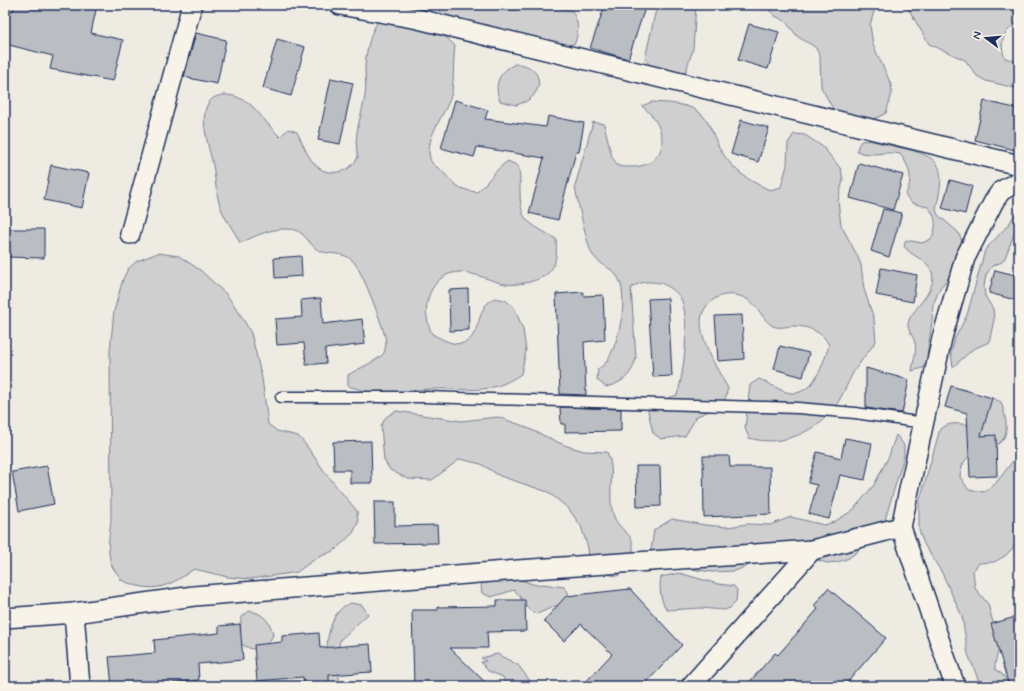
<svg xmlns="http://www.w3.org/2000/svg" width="1024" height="691" viewBox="0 0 1024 691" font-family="Mynerve,sans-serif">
<rect width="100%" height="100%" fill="#eeebe2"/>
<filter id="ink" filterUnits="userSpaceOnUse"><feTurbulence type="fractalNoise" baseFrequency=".025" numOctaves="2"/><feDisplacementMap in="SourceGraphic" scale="8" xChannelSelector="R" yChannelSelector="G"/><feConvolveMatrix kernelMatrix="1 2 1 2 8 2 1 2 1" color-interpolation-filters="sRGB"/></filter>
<g filter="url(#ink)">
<!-- green -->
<g fill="#cfcfcf" stroke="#757f96">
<path d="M438,5H491L507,11L551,6L572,11C579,23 579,30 575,43L564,47L442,16Z"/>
<path d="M657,5H696L693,49L686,71L673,79L653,69L645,59Z"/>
<path d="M764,5H876L870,25L873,45L891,84L892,93L886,113C868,124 857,122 837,116L821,87L820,56L815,47L798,37L785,21L775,16Z"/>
<path d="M906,5H1019V23C1003,29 999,44 1005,58L1019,62V89L986,81L977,76L965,60L929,44Z"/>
<path d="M382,16L446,37L455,46C453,59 454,79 452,92C448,112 424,136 430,158C431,165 438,167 442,171C454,184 458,190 477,192C489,182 495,169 508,161L518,166C523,182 515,211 529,222C537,229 547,233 556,239C558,263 554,276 529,282C521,284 514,285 505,284C491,281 475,273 461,272C446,272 436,280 430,293C424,307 426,320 432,334C438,337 445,341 452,343C478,349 476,319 485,306C487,303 492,300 494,298L505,300L514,307L523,329L526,351L521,374C489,396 468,388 433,389C416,389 398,393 381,393C370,393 359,389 348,386V375C357,369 378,361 384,353C385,350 386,343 386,341C384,328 361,267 352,260C343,252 331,255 320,251C310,247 306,233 295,230C274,226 258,235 240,243C235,231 227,223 222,211C215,195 216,177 212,161C208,143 192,98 223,95C232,94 244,99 251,105C261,115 270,127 280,137L288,129L297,132C306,150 313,176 338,172C348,170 353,166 358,157C353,135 360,122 364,101C367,89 365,78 365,67C366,50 371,28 382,16Z"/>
<path d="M515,64C533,63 547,80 533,96C529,101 522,103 516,105L500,101C493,84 499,72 515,64Z"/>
<path d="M652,102C666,103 681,103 694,109C709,116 712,134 719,147C732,170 747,180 770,190L781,187L787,165L788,143L794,134L805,135L823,147L841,169L843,180L838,201L841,225L857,255L861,265L864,289L874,319L876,341C869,351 861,361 854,371C847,384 841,400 832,411C811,434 780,447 749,438L745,428L750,385L759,379C767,382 784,393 791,393C814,395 824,362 829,345C823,332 808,326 794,326C786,326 780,329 773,326C763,321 759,307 750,301C734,290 712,293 703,312C694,331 718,371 728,388L725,399L717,408L697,416L685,436L661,439L653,433L648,411L657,402L677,395C684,375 691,315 680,297C675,290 667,285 660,283C648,281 641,281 631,288L636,358C632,375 623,383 606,387L597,380L598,369C601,367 605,364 607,361C619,343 630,295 617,276C611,267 598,264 592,254C588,248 576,195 575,186L593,122L604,124L612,157L618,166C667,174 675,133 642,106Z"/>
<path d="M861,141C874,139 884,145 897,147C943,157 946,164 936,210L938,215L958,232L963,243L955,270L940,288L933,305L932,322L926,363L923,368L912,371C913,361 917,352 915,343C913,334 904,328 910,318C917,305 937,289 932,272C928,259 911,257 904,246L906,240L922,243L931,239C937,228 937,217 928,207L912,203L905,195C914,180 910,167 900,154C886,150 870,158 857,151L858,146Z"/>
<path d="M1019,207V227L1016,229L1005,258L1002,262L992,266L986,275L984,286L985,296L993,309L994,320L989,342L973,349L953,367L951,353L955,338L967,315L985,250L1009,224Z"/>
<path d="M158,253L179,256L200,270L226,294L239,312L251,333L262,378L268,424L277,431L298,436L306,445L327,475L357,511L358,523L353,533L335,550L315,559L297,572L285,574L249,579L228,577L194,569C167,588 153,594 121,580C119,574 113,570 111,564C107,549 109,535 111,520L110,351L114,311L123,279L128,269L137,261Z"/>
<path d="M992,398L1001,402C1024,470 963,430 960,477L969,490L984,492L996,483L1019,453V538L1012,549L1005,556L994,562L979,563L973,571L975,588L988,604L998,641C1001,651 994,659 995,669L1003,675L1010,686H981L968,654L962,616L942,573L924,544L919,530V503L940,429C951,421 959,424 970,425Z"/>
<path d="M396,411L461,421L498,417L521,425L564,445L584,451L607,452C616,470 608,490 612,510C618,539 644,527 628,570L617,576L606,574L595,569L589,558L588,548L581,526L568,508L548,492L500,476L481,464L460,459L432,480L408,479L390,470L384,460L381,426L386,417Z"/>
<path d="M896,435L904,445V456L884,523L858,551L849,558L838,562L827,563L804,556L757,562L735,571L712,572L690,569L656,558L651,550L654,530L672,519L705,525L727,527L748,524L770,525L791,517L824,525L834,522L853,510L874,485L889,456Z"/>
<path d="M679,573L718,584L734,586L737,590L736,602L730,608L724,610L701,608L667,610C660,601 659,587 661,577Z"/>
<path d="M502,574L536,585L542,584L564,587L568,592L569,597L565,602L537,614C523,610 524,598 514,590L491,597L482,593L481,587L484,577Z"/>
<path d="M351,603L362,605L368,614L341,639L339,644V686H324C319,676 324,669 327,659C328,655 326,651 327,647C328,630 334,608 351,603Z"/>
<path d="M249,611C262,612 271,622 273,635C265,651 254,653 240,643L241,618Z"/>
<path d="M497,654L518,665L534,686H506L503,677L488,671L481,662L486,661L481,658Z"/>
</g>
<!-- building -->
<g fill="#babdc2" stroke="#1b2f5e">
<path d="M14,5H44L62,10L63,5H97L91,33L123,40L113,81L50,69L53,56L5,44V9L13,11Z"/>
<path d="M605,5H646L628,59L590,48Z"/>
<path d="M749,24L779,32L768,69L738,60Z"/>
<path d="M196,33L226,40L217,84L184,77Z"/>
<path d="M277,39L305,47L291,96L263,88Z"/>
<path d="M331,78L353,83L340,144L318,140Z"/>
<path d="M455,100L488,110L485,119L546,127L548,116L584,123L579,152H576L558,220L529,213L544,158L477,147L474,157L441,148Z"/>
<path d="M984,101L1019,109V151L975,140Z"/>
<path d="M741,120L769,128L758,162L731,154Z"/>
<path d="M859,163L903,175L893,210L850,198Z"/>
<path d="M51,165L89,173L82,208L44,200Z"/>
<path d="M950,180L972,186L965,214L942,208Z"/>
<path d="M883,209L902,213L889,257L871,251Z"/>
<path d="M5,229H44V258L5,257Z"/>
<path d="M301,256L302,276L275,278L274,258Z"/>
<path d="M881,268L917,275L913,302L876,295Z"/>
<path d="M995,270L1019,276V301L989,293Z"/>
<path d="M468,289L469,330L450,331L449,290Z"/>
<path d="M583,292L584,296L603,295L605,340L584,342L586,395L560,394L556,294Z"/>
<path d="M321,298L323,324L362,319L365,344L325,349L326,363L306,365L304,343L277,345L275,319L302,317L301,300Z"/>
<path d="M668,298L672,376L653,377L648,299Z"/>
<path d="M742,315L744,359L718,361L715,316Z"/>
<path d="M780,346L809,353L803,377L774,369Z"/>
<path d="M866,368L909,380L902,413L866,408Z"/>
<path d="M951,386L992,398L981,436L996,435L997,476L970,477L967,413L945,407Z"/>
<path d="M560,407L621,409V431L565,432V424H561Z"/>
<path d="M845,438L872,443L865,480L840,475L829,519L809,514L817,485L808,483L817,452L841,458Z"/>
<path d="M371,441L372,483H350V470H334L333,442Z"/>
<path d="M703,456H729L730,467H770L771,514L704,517Z"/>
<path d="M47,466L54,504L19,511L12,472Z"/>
<path d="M636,466H660L661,506L637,507Z"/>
<path d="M374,502H395V526L437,525L438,543L375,544Z"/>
<path d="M828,588L886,638L844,686H746L775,653L778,655L818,609L814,606Z"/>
<path d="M630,589L682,645L643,686H582L612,654L581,624L564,641L544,621L566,596Z"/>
<path d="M497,600H525L526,631L487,632L488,648H450L489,686H414L412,610H438V607L497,606Z"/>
<path d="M1019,616V686H1009L991,624Z"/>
<path d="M240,624L243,660L198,664L199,680L173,683V686H112L109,657L155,653L154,640L219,633V626Z"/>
<path d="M319,633L320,648L370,644L372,672L329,675V682L304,684L303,677L257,681L254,645L282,642V636Z"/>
</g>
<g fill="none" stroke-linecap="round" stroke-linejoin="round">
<defs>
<path id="service" d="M281,397H425L798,408L855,413L924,423"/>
<g id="minor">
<path d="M340,5L418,19L1019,165"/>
<path d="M130,234L192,5"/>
<path d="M74,613L194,596L518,570L812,550L901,527"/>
<path d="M5,618L74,613L80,686"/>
<path d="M691,686L812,550"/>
<path d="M955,686L901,527L942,338L965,258L994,201L1001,191L1019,181"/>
</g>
</defs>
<!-- service casing -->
<use href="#service" stroke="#1b2f5e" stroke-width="13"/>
<!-- minor casing -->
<use href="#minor" stroke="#1b2f5e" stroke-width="22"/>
<!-- service -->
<use href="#service" stroke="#f7f3e8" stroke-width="10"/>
<!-- minor -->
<use href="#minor" stroke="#f7f3e8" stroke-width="19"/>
</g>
</g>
<!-- margin -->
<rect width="1024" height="691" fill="none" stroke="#f7f3e8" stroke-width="20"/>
<rect x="10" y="10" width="1004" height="671" fill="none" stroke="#1b2f5e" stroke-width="1.5" filter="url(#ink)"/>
<!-- north arrow -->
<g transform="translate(986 38) rotate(286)" stroke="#f7f3e8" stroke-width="3" paint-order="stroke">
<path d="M0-3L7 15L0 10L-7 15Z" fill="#1b2f5e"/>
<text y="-6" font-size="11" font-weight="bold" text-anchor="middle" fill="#1b2f5e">N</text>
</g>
</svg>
